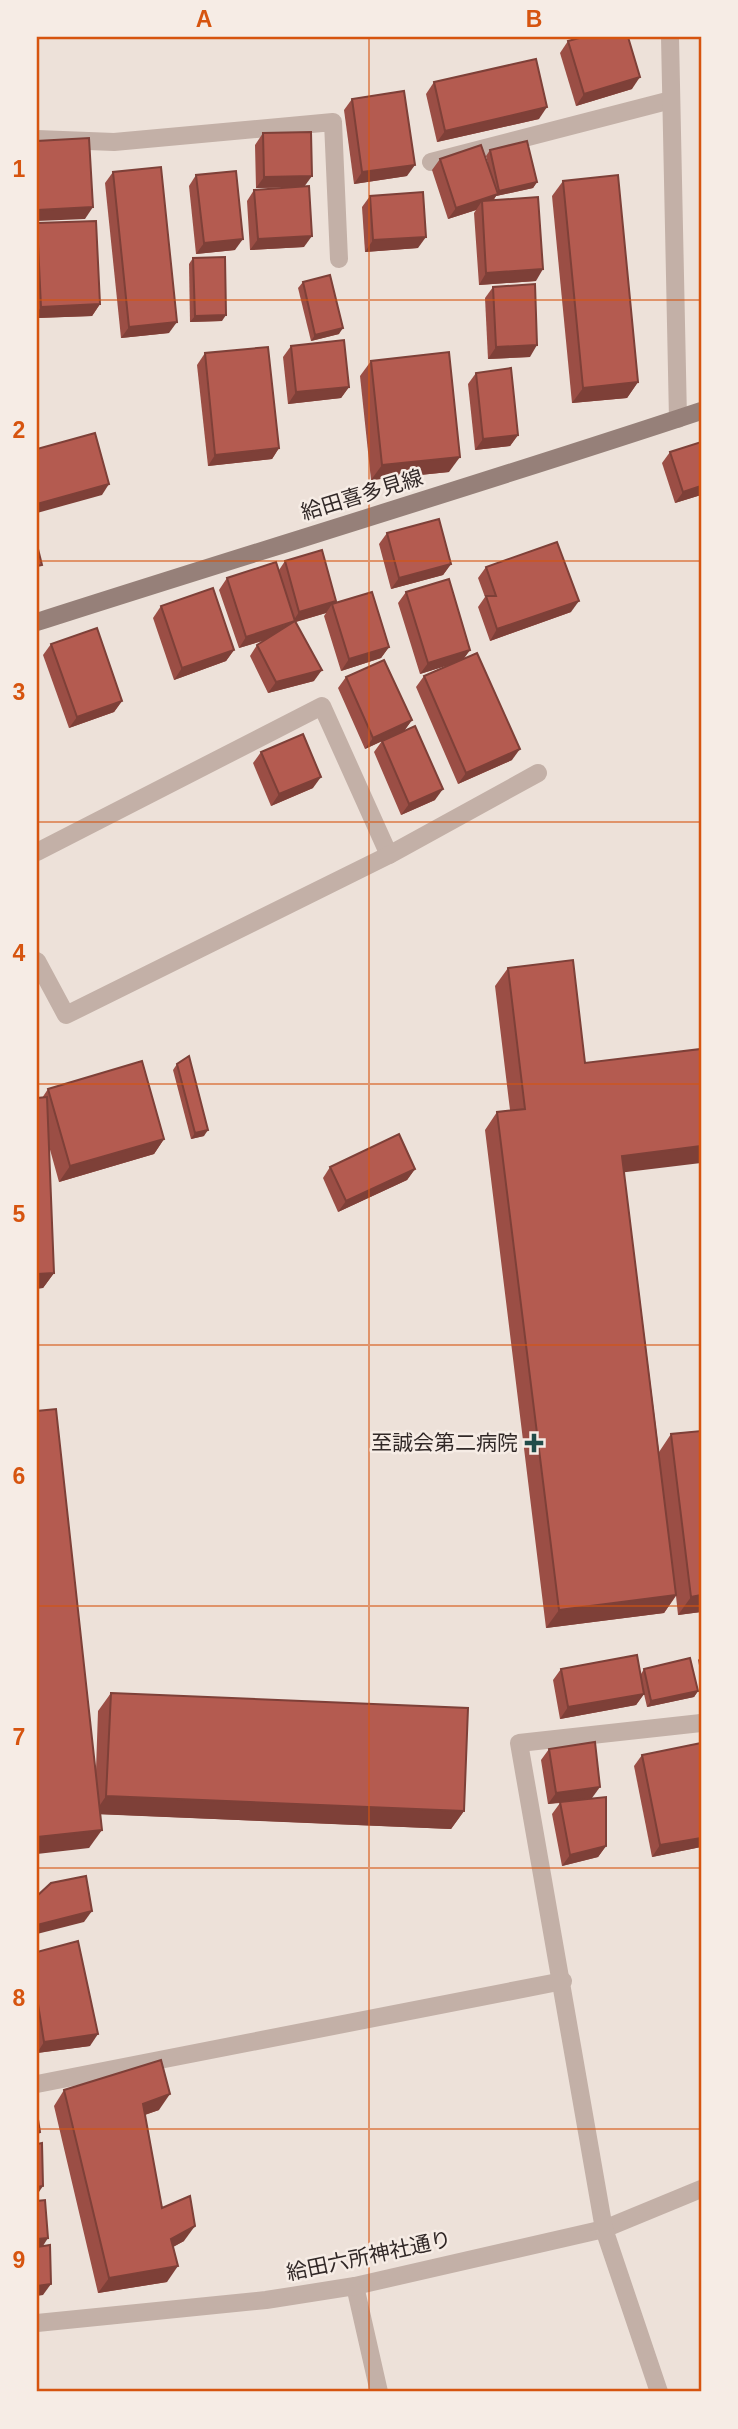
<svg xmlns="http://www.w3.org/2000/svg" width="738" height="2429" viewBox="0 0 738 2429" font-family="Helvetica,'Noto Sans JP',sans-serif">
<rect width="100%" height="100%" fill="#ede1d9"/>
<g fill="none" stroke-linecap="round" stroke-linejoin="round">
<!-- lane -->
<g stroke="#c3b0a7" stroke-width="18">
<path d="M431,162L671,100"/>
<path d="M37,2084L563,1981"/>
<path d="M355,2286L379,2392"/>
</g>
<!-- street -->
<g stroke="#c3b0a7" stroke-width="18">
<path d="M670,37L678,419"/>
<path d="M37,139L114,142L333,122L339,259"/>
<path d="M37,852L322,706L389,855"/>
<path d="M37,961L66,1015L389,855L538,773"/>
<path d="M37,2323L266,2300L355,2286L604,2229L701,2189"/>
<path d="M659,2392L604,2229L519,1743L701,1723"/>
</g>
<!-- secondary -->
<path stroke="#968079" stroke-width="18" d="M37,622C258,551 481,484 701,411"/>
</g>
<!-- wall -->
<g fill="#9b4e45">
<path d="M568,41L632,89L576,106L560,53Z"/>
<path d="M434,82L539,119L437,142L426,94Z"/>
<path d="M352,99L407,176L354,184L344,110Z"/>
<path d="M263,133L305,187L304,247L250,250L247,201L254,190L294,187L256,188L255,145Z"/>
<path d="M490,150L537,182L533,188L496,196L493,201L536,281L479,285L474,213L476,210L448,219L432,170L440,159L488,164L486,156Z"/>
<path d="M113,172L169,333L121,338L105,183Z"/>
<path d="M196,175L235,250L196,254L189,186Z"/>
<path d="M563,181L638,382L627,398L572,403L552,196Z"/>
<path d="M370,196L418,248L365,252L362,207Z"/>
<path d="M37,223L100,304L92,316L37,318Z"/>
<path d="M193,258L222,321L190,322L189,264Z"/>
<path d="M303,282L339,334L311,341L298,288Z"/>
<path d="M493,287L530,357L488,359L485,298Z"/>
<path d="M291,346L349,387L341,398L288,404L283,357Z"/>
<path d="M205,353L279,448L272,459L208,466L197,365Z"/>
<path d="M371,361L449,472L371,480L360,376Z"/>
<path d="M476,373L518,435L510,446L475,450L468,384Z"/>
<path d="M670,452L701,495L675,503L662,463Z"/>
<path d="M387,533L451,564L443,575L391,589L379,544Z"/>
<path d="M285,561L336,601L335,603L389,647L381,658L341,671L324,616L326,613L296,622L314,681L268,693L250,656L257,645L266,640L239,648L219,590L227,578L279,570Z"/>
<path d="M486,567L571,612L490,641L478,607L485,597L478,578Z"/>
<path d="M406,592L470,650L464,658L512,760L458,784L416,687L424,676L448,665L420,674L398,603Z"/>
<path d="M161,606L234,650L226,661L174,680L153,618Z"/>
<path d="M51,644L122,701L114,712L69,728L43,655Z"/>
<path d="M346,677L412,720L404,731L435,800L401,815L374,752L382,741L365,749L338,688Z"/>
<path d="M261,752L313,788L271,806L253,763Z"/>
<path d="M508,968L585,1063L624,1172L659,1452L671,1434L701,1431V1612L678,1615L676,1596L664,1613L546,1628L485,1130L497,1112L510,1110L495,986Z"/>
<path d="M177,1064L204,1136L191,1139L173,1070Z"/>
<path d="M48,1089L164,1139L154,1154L59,1182L49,1146L54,1273L43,1288L42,1098Z"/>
<path d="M330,1167L415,1169L407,1180L338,1212L323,1178Z"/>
<path d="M701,1656V1676L698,1660Z"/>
<path d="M561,1669L641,1674L644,1669L698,1691L694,1697L647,1707L644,1694L636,1705L560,1719L553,1680Z"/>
<path d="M111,1693L464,1811L451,1829L100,1814L89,1848L96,1770L98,1711Z"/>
<path d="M549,1749L592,1798L606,1846L598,1857L562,1866L552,1814L560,1803L548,1804L541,1760Z"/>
<path d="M642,1755L701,1847L652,1857L634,1766Z"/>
<path d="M37,1952L90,2046L37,2053Z"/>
<path d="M64,2090L159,2110L145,2115L162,2208L184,2241L173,2247L167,2282L98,2293L54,2106Z"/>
</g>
<!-- shaded-wall -->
<g fill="#7e4038">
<path d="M640,77L632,89L576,106L584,94Z"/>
<path d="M547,107L539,119L437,142L445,131Z"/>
<path d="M415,165L407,176L354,184L362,172Z"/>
<path d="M312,176L304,187L256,188L264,177Z"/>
<path d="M537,182L533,188L496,196L490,205L482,201L476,210L448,219L456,208L497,194L499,191Z"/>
<path d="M93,207L85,219L37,221V210Z"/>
<path d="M312,236L304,247L250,250L258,239Z"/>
<path d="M426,237L418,248L365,252L373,240Z"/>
<path d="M243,239L235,250L196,254L204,243Z"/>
<path d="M543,269L536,281L479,285L486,273Z"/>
<path d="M100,304L92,316L37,318V313L41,307Z"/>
<path d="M226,315L222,321L190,322L195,316Z"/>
<path d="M177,322L169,333L121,338L129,327Z"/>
<path d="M343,328L339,334L311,341L315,335Z"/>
<path d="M537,345L530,357L488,359L496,347Z"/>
<path d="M638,382L627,398L572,403L583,388Z"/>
<path d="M349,387L341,398L288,404L296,392Z"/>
<path d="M518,435L510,446L475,450L483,439Z"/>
<path d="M279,448L272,459L208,466L215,455Z"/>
<path d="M460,457L449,472L371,480L382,465Z"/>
<path d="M109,484L102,495L37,513V504Z"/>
<path d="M701,486V495L675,503L683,492Z"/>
<path d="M451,564L443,575L391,589L399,578Z"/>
<path d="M336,601L333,607L332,604L326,613L295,622L287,633L239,648L246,637L292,623L299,612Z"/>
<path d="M579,601L571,612L490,641L497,629Z"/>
<path d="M389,647L381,658L341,671L349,659Z"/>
<path d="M234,650L226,661L174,680L182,668Z"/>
<path d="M470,650L462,661L420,674L428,663Z"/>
<path d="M322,670L314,681L268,693L276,682Z"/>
<path d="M122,701L114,712L69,728L77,717Z"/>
<path d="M412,720L404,731L365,749L373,738Z"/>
<path d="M520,749L512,760L458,784L466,773Z"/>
<path d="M321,777L313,788L271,806L279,794Z"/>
<path d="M443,789L435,800L401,815L409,804Z"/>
<path d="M208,1130L204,1136L191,1139L195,1133Z"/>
<path d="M164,1139L154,1154L59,1182L70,1166Z"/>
<path d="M701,1146V1163L610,1174L622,1156Z"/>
<path d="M415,1169L407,1180L338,1212L346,1201Z"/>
<path d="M54,1273L43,1288L37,1289V1274Z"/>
<path d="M676,1595L664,1613L546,1628L559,1610Z"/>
<path d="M701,1595V1612L678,1615L691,1597Z"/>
<path d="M698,1691L694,1697L647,1707L651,1701Z"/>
<path d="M644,1694L636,1705L560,1719L568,1707Z"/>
<path d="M600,1787L592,1798L548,1804L556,1793Z"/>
<path d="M106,1796L464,1811L451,1829L94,1814Z"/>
<path d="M102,1830L89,1848L37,1854V1837Z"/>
<path d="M701,1838V1847L652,1857L660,1845Z"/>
<path d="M606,1846L598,1857L562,1866L570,1855Z"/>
<path d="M92,1911L84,1922L37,1934V1925Z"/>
<path d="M98,2034L90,2046L37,2053L44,2042Z"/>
<path d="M170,2094L159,2110L132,2119L143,2104Z"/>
<path d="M43,2186L37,2195V2187Z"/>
<path d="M195,2226L184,2241L160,2254L171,2239Z"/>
<path d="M48,2238L41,2249L37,2250V2239Z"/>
<path d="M178,2266L167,2282L98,2293L109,2278Z"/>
<path d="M51,2284L43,2295L37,2296V2286Z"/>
</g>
<!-- building -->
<g fill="#b45b50" stroke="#7e4038" stroke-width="2">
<path d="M583,37H628L640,77L584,94L568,41Z"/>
<path d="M536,59L547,107L445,131L434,82Z"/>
<path d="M404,91L415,165L362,172L352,99Z"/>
<path d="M311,132L312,176L264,177L263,133Z"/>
<path d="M89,138L93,207L37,210V141Z"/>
<path d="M527,141L537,182L499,191L490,150Z"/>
<path d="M481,145L498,194L456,208L440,159Z"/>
<path d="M161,167L177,322L129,327L113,172Z"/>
<path d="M236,171L243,239L204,243L196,175Z"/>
<path d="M618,175L638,382L583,388L563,181Z"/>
<path d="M309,186L312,236L258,239L254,190Z"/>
<path d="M423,192L426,237L373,240L370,196Z"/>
<path d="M538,197L543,269L486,273L482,201Z"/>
<path d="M96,221L100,304L41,307L37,223Z"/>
<path d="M225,257L226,315L195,316L193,258Z"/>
<path d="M330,275L343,328L315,335L303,282Z"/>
<path d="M535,284L537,345L496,347L493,287Z"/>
<path d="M344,340L349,387L296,392L291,346Z"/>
<path d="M268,347L279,448L215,455L205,353Z"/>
<path d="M449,352L460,457L382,465L371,361Z"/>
<path d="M511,368L518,435L483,439L476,373Z"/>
<path d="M95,433L109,484L37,504V449Z"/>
<path d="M701,442V486L683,492L670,452Z"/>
<path d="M439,519L451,564L399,578L387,533Z"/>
<path d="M557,542L579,601L497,629L486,596H496L486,567Z"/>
<path d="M37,545L42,565L37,566Z"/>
<path d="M322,550L336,601L299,612L285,561Z"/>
<path d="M276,562L295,621L322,670L276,682L257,645L295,621L246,637L227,578Z"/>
<path d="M449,579L470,650L428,663L406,592Z"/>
<path d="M213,588L234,650L182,668L161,606Z"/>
<path d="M372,592L389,647L349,659L332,604Z"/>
<path d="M97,628L122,701L77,717L51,644Z"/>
<path d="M477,653L520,749L466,773L424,676Z"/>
<path d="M384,660L412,720L373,738L346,677Z"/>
<path d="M415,726L443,789L409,804L382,741Z"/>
<path d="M303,734L321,777L279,794L261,752Z"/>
<path d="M573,960L585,1063L701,1049V1146L622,1156L676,1595L559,1610L497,1112L525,1109L508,968Z"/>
<path d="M189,1056L208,1130L195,1133L177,1064Z"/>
<path d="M142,1061L164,1139L70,1166L48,1089Z"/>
<path d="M47,1097L54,1273L37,1274V1098Z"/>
<path d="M399,1134L415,1169L346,1201L330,1167Z"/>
<path d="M56,1409L102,1830L37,1837V1411Z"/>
<path d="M701,1431V1595L691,1597L671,1434Z"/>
<path d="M637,1655L644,1694L568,1707L561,1669Z"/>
<path d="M690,1658L698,1691L651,1701L644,1669Z"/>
<path d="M111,1693L468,1708L464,1811L106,1796Z"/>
<path d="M595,1742L600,1787L556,1793L549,1749Z"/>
<path d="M701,1743V1838L660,1845L642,1755Z"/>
<path d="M606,1797V1846L570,1855L560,1802Z"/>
<path d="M86,1876L92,1911L37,1925V1896L51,1883Z"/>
<path d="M78,1941L98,2034L44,2042L37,1998V1952Z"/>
<path d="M161,2060L170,2094L143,2104L162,2208L190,2196L195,2226L171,2239L178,2266L109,2278L64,2090Z"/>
<path d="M37,2113L40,2132L37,2133Z"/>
<path d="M42,2143L43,2186L37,2187V2144Z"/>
<path d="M45,2200L48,2238L37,2239V2201Z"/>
<path d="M50,2245L51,2284L37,2286V2247Z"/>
</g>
<!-- grid -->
<path fill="none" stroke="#d6540f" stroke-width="2" stroke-opacity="0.55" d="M369,37V2392M37,300H701M37,561H701M37,822H701M37,1084H701M37,1345H701M37,1606H701M37,1868H701M37,2129H701"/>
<!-- markers -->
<path fill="#224c49" stroke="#f6ece5" stroke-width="2.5" d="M530.5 1432.5h7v7h7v7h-7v7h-7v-7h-7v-7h7z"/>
<g text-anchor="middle" stroke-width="5" stroke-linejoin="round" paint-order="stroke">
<!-- street labels -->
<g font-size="21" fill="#312827" stroke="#f6ece5">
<text transform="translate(362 495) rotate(-17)" y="7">給田喜多見線</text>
<text transform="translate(369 2256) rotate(-12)" y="7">給田六所神社通り</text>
</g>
<!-- poi labels -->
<g font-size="21" fill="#312827" stroke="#f6ece5" text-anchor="end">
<text x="518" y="1450">至誠会第二病院</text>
</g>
</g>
<!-- border -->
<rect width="738" height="2429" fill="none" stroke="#f6ece5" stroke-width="77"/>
<rect x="38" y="38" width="662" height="2352" fill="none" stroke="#d6540f" stroke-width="2.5"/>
<g font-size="23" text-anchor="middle" font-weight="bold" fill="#d6540f">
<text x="204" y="27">A</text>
<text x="534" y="27">B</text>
<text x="19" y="177">1</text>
<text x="19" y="438">2</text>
<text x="19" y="700">3</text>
<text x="19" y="961">4</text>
<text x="19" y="1222">5</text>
<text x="19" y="1484">6</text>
<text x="19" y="1745">7</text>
<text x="19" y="2006">8</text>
<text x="19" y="2268">9</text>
</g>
</svg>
